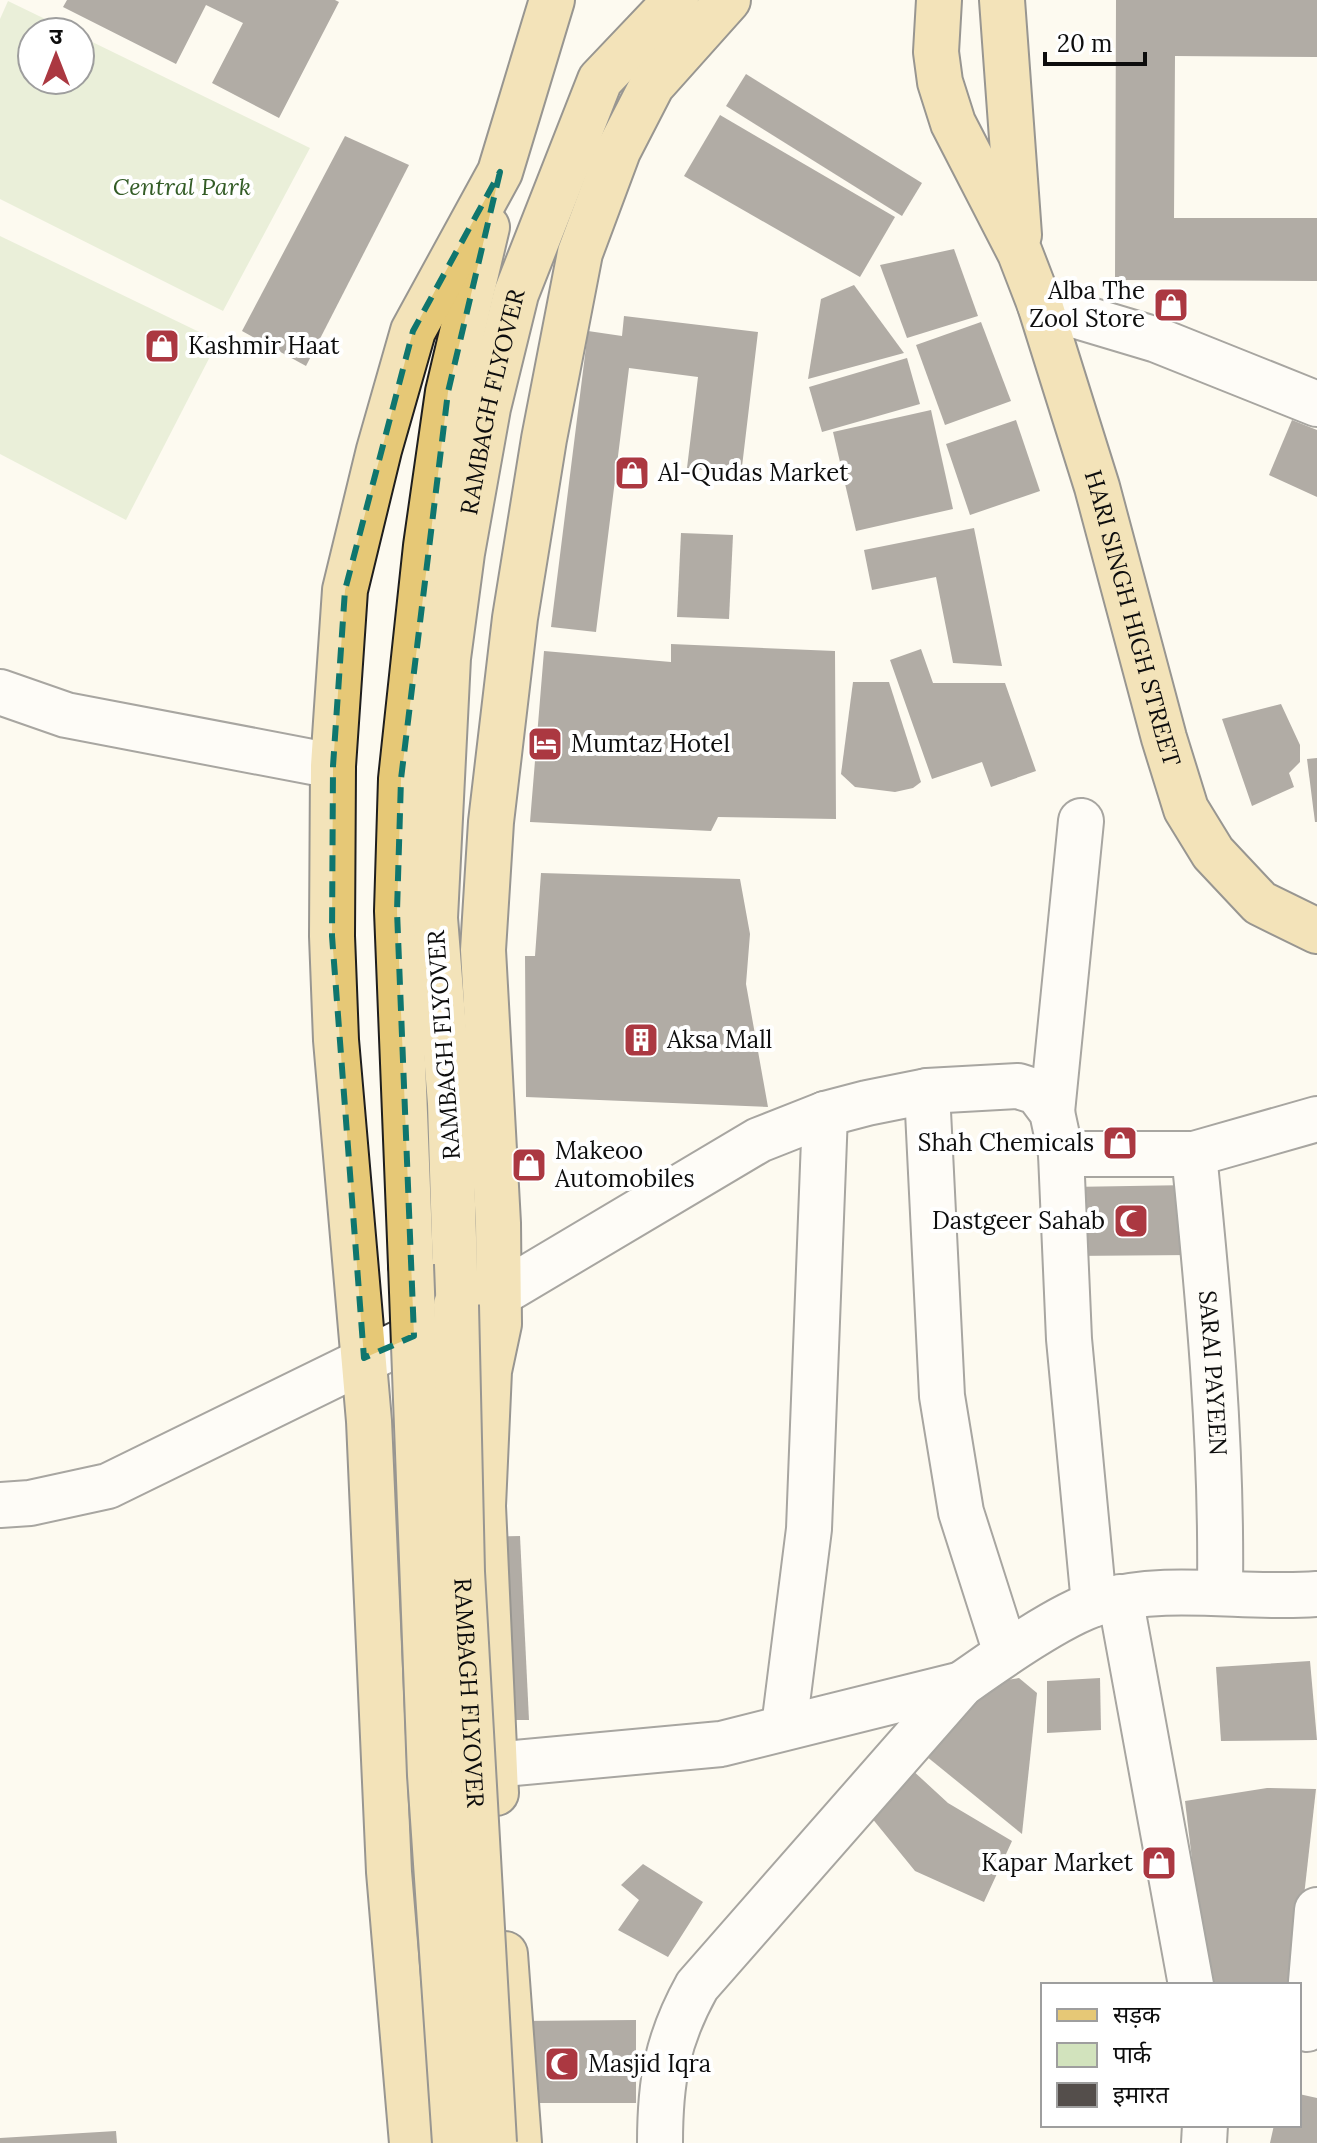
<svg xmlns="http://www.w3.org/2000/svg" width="1317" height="2143" viewBox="0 0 1317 2143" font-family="Lora,'Noto Sans Devanagari',serif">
<rect width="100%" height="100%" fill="#fdfaf0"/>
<!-- green -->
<g fill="#d2e3bd">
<path d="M8,1L72,32H32V80H80V36L310,148L223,311L0,199V19Z"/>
<path d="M0,236L218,341L126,520L0,454Z"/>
</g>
<!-- building -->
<g fill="#544e4b">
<path d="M67,0H335L339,2L279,118L212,83L243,23L206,5L176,64L63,7Z"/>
<path d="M1116,0H1317V57L1175,56L1174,218H1317V281L1115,280Z"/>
<path d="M746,74L922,183L902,216L726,106Z"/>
<path d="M720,115L895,217L860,277L684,176Z"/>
<path d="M345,136L409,165L306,366L242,331Z"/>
<path d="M954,249L978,316L907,338L880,265Z"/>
<path d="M854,285L904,353L808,379L821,299Z"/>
<path d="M624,316L758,332L741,475L687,468L698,377L629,368L596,632L551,627L588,331L622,336Z"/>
<path d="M981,322L1011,401L945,425L916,345Z"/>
<path d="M907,358L920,404L822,432L809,387Z"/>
<path d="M931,410L953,509L856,531L833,432Z"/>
<path d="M1016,420L1040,491L970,515L946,444Z"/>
<path d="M1292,420L1317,430V497L1269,475Z"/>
<path d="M974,528L1002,666L953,663L936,577L872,590L864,550Z"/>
<path d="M681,533L733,535L729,619L677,617Z"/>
<path d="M671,644L835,651L836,819L718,817L711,831L530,822L544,651L671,662Z"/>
<path d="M921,649L933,683H1005L1036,771L991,787L982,762L932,779L890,660Z"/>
<path d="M853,682H889L921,782L913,788L895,792L855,787L841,774Z"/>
<path d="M1281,704L1300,745V762L1289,773L1294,787L1252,806L1222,719Z"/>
<path d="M1317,758V822H1315L1307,759Z"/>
<path d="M541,873L740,879L750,934L746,984L768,1107L526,1097L525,956H535Z"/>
<path d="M1191,1185L1192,1255L1070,1256L1069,1187Z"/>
<path d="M520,1536L529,1720H482L469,1537Z"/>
<path d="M1310,1661L1317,1740L1221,1741L1216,1667Z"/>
<path d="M1019,1678L1037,1693L1022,1834L926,1756L988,1683Z"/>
<path d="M1100,1678L1101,1730L1047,1733V1681Z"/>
<path d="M910,1768L948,1803L1012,1841L984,1902L915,1871L871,1817Z"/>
<path d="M1267,1788L1316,1789L1294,1985H1207L1185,1801Z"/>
<path d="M643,1864L703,1902L668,1957L618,1930L639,1900L621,1885Z"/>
<path d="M636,2020V2103H519L518,2021Z"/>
<path d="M1299,2094L1317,2098V2143H1270L1274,2125H1299Z"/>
<path d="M116,2131L117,2143H0V2138Z"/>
</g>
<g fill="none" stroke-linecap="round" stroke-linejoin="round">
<defs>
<g id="minor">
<path d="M1040,305L1157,340L1317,404"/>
<path d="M0,692L66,715L333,766"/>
<path d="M927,1091L942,1396L961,1512L1006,1653"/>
<path d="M1052,1112L1081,821"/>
<path d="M1061,1154H1194L1317,1119"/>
<path id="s1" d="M1194,1154C1209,1302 1222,1443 1220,1591"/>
<path d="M0,1505L30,1503L108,1486L498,1295L759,1140L825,1114L867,1103L927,1091L1018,1086L1037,1092L1052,1112L1061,1154L1069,1339L1094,1604"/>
<path d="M1120,1597L1191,1985"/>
<path d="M784,1727L809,1529L825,1114"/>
<path d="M494,1765L721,1744L962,1684"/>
<path d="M1307,2029L1317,1910"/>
<path d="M660,2143C660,2081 667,2040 697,1986L962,1684C996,1660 1061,1614 1098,1603C1169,1582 1245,1600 1317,1594"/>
<path d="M1204,2143L1205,2125"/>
</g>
<g id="major">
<path id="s2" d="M939,0L936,52L940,82L953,123L1020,253L1040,305L1097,487L1164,738L1186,809L1213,853L1260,903L1317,931"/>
<path d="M1002,0L1019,235"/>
<path d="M411,1265L397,911L401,779L426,546L448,392L487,227"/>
<path id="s3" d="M456,1305L450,1103L435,918L448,658L462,553L488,408L516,294L600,80L676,0"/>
<path d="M496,1793L483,1506L489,1371L499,1324L498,1223L483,950L491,822L515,618L544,439L580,253L618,151L652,85L728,0"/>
<path d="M505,1954L519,2143"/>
<path d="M412,2143L389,1872L369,1421L336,1040L332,936L333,766L345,590L379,450L413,331L500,172L552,0"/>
</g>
</defs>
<!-- minor casing -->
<use href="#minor" stroke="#404040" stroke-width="48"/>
<!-- major casing -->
<use href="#major" stroke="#1e1e1e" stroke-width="48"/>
<!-- minor -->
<use href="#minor" stroke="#fff" stroke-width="44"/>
<!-- major -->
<use href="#major" stroke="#e6c876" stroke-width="44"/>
<defs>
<g id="major-bridge">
<path d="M411,1265L430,1775L455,2143"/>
<path id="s4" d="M456,1305L462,1572L494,2143"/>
</g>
</defs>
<!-- major-bridge casing -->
<use href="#major-bridge" stroke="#1e1e1e" stroke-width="48" stroke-linecap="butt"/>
<!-- major-bridge -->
<use href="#major-bridge" stroke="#e6c876" stroke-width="44"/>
</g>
<!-- marked area -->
<path d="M0 0H1317V2143H0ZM500,172L448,392L401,779L397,911L414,1336L364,1358L332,936L333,766L345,590L413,331Z" fill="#fdfaf0" fill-opacity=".55" fill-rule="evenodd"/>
<path fill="none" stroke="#0f766e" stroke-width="6" stroke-dasharray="16 10" stroke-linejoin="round" d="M500,172L448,392L401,779L397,911L414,1336L364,1358L332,936L333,766L345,590L413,331Z"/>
<!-- icons -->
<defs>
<symbol id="shop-square" viewBox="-11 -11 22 22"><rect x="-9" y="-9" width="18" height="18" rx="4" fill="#ab3841" stroke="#fff"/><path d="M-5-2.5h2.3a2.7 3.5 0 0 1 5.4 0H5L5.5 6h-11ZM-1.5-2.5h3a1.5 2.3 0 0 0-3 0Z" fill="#fff"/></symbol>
<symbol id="hotel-square" viewBox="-11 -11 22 22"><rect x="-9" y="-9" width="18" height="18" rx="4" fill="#ab3841" stroke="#fff"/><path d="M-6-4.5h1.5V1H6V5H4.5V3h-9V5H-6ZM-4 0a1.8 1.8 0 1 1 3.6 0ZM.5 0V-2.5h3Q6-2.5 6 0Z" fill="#fff"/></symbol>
<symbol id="building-square" viewBox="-11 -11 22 22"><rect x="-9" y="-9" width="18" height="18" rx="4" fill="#ab3841" stroke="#fff"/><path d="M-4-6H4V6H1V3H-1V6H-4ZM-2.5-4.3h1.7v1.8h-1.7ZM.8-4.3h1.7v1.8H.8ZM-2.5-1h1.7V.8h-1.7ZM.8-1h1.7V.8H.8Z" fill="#fff"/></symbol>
<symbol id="mosque-square" viewBox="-11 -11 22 22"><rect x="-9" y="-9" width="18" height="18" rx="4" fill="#ab3841" stroke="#fff"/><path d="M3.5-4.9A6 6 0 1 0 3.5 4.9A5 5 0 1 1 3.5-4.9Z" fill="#fff"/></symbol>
</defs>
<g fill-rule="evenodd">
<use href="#shop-square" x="1151" y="285" width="40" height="40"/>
<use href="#shop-square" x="142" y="326" width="40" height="40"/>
<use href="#shop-square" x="612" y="453" width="40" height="40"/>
<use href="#hotel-square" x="525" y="724" width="40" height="40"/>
<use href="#building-square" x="621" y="1020" width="40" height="40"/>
<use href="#shop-square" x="1100" y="1123" width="40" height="40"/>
<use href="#shop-square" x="509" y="1145" width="40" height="40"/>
<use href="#mosque-square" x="1111" y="1201" width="40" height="40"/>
<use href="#shop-square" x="1139" y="1843" width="40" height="40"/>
<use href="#mosque-square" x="542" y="2044" width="40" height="40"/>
</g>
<g text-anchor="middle" stroke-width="8" stroke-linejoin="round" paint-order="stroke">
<!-- park labels -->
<g font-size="24" font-style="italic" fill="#335c26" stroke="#fff">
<text x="182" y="195">Central Park</text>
</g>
<!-- poi labels -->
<g font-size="24" fill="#0d0d0d" stroke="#fff" text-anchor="start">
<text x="1145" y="299" text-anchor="end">Alba The<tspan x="1145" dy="28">Zool Store</tspan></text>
<text x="188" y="354">Kashmir Haat</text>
<text x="658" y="481">Al-Qudas Market</text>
<text x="571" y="752">Mumtaz Hotel</text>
<text x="667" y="1048">Aksa Mall</text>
<text x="1094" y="1151" text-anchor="end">Shah Chemicals</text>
<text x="555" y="1159">Makeoo<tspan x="555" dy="28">Automobiles</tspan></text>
<text x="1105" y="1229" text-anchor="end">Dastgeer Sahab</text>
<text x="1133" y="1871" text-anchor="end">Kapar Market</text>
<text x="588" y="2072">Masjid Iqra</text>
</g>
<!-- street labels -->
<g font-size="24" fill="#0d0d0d" stroke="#fff">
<text dy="8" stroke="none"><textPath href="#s3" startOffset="908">RAMBAGH FLYOVER</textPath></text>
<text dy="8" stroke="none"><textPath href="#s2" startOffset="654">HARI SINGH HIGH STREET</textPath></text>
<text transform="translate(444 1045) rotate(-94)" y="8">RAMBAGH FLYOVER</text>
<text dy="8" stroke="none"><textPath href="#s1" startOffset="220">SARAI PAYEEN</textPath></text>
<text dy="8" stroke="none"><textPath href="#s4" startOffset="388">RAMBAGH FLYOVER</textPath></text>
</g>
</g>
<!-- legend -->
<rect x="1041" y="1983" width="260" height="144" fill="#ffffff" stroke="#9e9e9e" stroke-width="2"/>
<rect x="1057" y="2009" width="40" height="12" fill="#e6c876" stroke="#9e9e9e" stroke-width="2"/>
<text x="1113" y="2023" font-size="24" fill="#0d0d0d">सड़क</text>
<rect x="1057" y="2043" width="40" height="24" fill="#d2e3bd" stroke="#9e9e9e" stroke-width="2"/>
<text x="1113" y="2063" font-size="24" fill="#0d0d0d">पार्क</text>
<rect x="1057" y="2083" width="40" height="24" fill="#544e4b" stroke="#9e9e9e" stroke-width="2"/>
<text x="1113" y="2103" font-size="24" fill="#0d0d0d">इमारत</text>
<!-- north arrow -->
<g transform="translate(56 56)"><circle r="38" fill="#ffffff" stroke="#9e9e9e" stroke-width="2"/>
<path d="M0-6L14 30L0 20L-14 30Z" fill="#ab3841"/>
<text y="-12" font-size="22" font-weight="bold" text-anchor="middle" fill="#0d0d0d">उ</text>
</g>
<!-- scale -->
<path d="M1045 52v12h100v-12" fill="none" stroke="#0d0d0d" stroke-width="4"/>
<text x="1057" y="52" font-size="24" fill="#0d0d0d" stroke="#ffffff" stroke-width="6" paint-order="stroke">20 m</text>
</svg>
